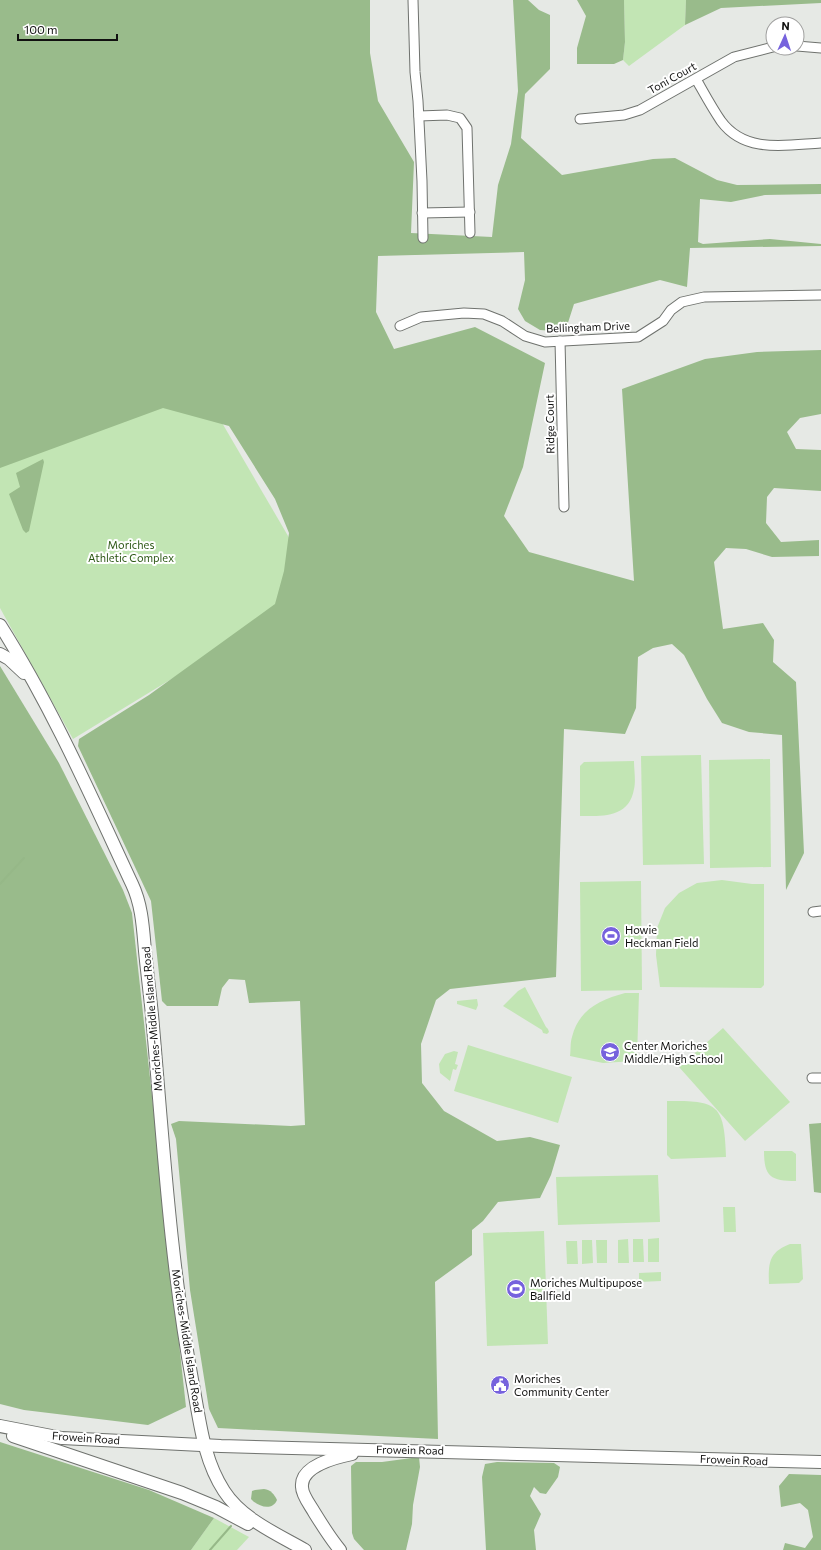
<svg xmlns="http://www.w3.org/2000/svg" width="821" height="1550" viewBox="0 0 821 1550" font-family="Commissioner,sans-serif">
<rect width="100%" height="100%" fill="#e6e9e5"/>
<!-- green -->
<g fill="#c2e5b4">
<path d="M624,0H686L685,25L629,66L623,60L625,42Z"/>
<path d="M197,380L319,589L73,739L0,608V467Z"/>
<path d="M701,755L704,864L643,865L641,756Z"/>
<path d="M770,759L771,867L710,868L709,760Z"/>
<path d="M634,761C634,770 636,781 634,789C629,818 603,816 580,816V766L584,762Z"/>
<path d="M722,880L752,884H764V985L761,988L660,987L656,955L657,928L665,908L679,893L697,883Z"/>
<path d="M641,881L642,990L581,991L580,882Z"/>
<path d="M525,987L546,1027L548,1029L549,1032L547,1034L543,1033L542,1030L503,1006L518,991Z"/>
<path d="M625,993H639L637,1058L634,1061L603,1063L570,1056C571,1050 570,1043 572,1037C579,1009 600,1000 625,993Z"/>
<path d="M477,999L478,1005L476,1010L457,1004V1001Z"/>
<path d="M723,1028L790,1102L745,1141L679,1067Z"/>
<path d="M468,1045L572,1077L558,1123L454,1091Z"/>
<path d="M454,1051L458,1052L455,1064L458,1065L456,1070L453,1069L450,1081L440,1073L439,1064L445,1054Z"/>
<path d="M667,1101C719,1100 724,1105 726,1157L671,1159L667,1155Z"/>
<path d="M764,1151H792L796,1154V1181C771,1181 764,1177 764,1151Z"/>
<path d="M658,1175L660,1222L558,1225L556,1177Z"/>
<path d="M723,1207H735L736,1232H724Z"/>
<path d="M544,1231L548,1344L487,1346L483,1233Z"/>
<path d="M659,1238V1262H648V1239Z"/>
<path d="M628,1239L629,1263H618V1240Z"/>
<path d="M633,1239H643L644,1262H633Z"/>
<path d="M582,1240H592L593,1263L582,1264Z"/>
<path d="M596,1240H607V1263H597Z"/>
<path d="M566,1241H577L578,1264H567Z"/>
<path d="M790,1244H801L803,1279L799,1283L769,1284C768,1263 769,1252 790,1244Z"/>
<path d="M661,1272V1281L639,1282V1273Z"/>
<path d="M214,1518L249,1537L237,1550H191Z"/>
</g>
<!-- forest -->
<g fill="#99bb8b">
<path d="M0,0H370V53L378,101L414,162L411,233L492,237L498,185L511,144L518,91L513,0H528L539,10L550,15V69L525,94L521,138L562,175L653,159L675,158L717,180L737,185L821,184V194L765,195L731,202L700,199L698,242L703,244L770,239L821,244V246L690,248L687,287L660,280L574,304L565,332L540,330L525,321L518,309L525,280L524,252L378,256L376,312L394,349L475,327L545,363L523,467L504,516L529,552L634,581L622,389L705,359L757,352L821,350V414L800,418L787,432L796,449L821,450V491L774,488L767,497L766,523L781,542L819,540V556L772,557L746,549L726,548L714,562L723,629L763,623L774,640L773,662L796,682L804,853L786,890L782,735L749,732L722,723L707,699L684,655L672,644L653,648L638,657L636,708L625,734L564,729L556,977L450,989L436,1000L421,1044L422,1083L444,1111L497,1141L530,1137L560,1145L551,1175L540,1198L498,1202L483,1221L472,1230V1255L435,1282L438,1439L218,1428L209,1409L190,1290L176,1139L171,1124L179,1121L291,1126L305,1125L300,1001L249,1003L245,980L229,979L222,988L218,1006H167L162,1001L151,901L78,746L79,739L149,695L275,604L284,571L289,533L275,499L229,426L163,408L0,468Z"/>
<path d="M577,0H624L625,42L623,60L614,64H577V48L586,16Z"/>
<path d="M686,0H821V3L721,8L685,25Z"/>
<path d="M43,459L44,462L29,531L26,533L23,530L9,494L20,487L16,473Z"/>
<path d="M0,666L59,763L123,890L132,913L186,1407L148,1425L24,1410L0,1404Z"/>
<path d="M821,1123V1193L814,1192L809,1124Z"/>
<path d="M0,1442L149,1490L214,1518L191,1550H0Z"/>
<path d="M419,1457L420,1467L413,1505L412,1524L406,1550H364L354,1539L352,1533L351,1466L356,1462H382Z"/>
<path d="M497,1462L554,1463L560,1467L558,1477L546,1494L540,1493L534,1487L530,1496L541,1514L534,1530L536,1550H486L482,1477L485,1464Z"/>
<path d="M789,1474L821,1475V1550H783L785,1543L805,1548L813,1537L808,1510L800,1503L781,1507L779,1486Z"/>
</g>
<!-- water -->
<path fill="#96b888" d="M264,1489C271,1490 274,1494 277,1500C272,1512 257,1506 251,1499L252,1491L255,1490Z"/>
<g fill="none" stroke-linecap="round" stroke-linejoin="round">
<!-- stream -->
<g stroke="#96b888" stroke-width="2">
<path d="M0,884L24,858"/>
<path d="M210,1550L231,1526"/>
</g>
<defs>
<g id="minor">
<path d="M413,0L415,72L418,101L422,181L423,238"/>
<path d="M797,46L821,48"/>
<path d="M696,79C704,93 712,108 721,121C745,154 786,145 821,143"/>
<path d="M419,116L447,115L460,118L467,128L470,233"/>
<path d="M580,119L624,115L640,110L734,57L773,47"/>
<path d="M422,213L470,212"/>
<path d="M400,326L421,317L464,313L484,314L502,321L525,336L545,342L638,337L663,321L671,310L682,302L704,297L821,295"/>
<path d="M560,341L564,507"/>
<path d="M813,912L821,911"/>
<path d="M812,1078H821"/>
</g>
<g id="major">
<path d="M0,625C52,707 91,796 132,884C142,905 143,928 145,951C147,972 150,994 152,1015C163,1139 170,1263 193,1385C200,1421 203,1459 224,1491C242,1519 277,1534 305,1550"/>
<path d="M0,654L9,659L24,673"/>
<path d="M0,1426L62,1438L221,1446L821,1462"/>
<path d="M13,1436L182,1493L216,1507L248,1524"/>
<path d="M340,1550C330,1538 322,1525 314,1512C310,1505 302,1495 302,1487C300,1466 337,1457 352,1454"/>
</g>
</defs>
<!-- minor casing -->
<use href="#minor" stroke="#6f726e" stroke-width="11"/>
<!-- major casing -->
<use href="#major" stroke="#6f726e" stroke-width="14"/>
<!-- minor -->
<use href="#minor" stroke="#fff" stroke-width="9"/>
<!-- major -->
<use href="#major" stroke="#fff" stroke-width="12"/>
</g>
<!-- icons -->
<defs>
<symbol id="stadium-disc" viewBox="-11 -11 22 22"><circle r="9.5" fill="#7662dd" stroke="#fff"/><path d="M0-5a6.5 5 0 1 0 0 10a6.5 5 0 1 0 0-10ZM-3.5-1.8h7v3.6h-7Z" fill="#fff"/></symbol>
<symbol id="school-disc" viewBox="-11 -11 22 22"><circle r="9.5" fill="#7662dd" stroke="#fff"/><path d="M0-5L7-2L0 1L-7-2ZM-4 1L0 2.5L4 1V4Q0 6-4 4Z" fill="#fff"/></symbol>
<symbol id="civic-disc" viewBox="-11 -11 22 22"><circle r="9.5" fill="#7662dd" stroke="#fff"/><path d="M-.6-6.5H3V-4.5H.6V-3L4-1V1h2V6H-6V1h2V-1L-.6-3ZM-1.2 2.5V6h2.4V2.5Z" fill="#fff"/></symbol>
</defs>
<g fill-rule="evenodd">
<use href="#stadium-disc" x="600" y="925" width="22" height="22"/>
<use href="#school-disc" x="599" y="1041" width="22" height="22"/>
<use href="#stadium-disc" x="505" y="1278" width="22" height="22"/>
<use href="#civic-disc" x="489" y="1374" width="22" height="22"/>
</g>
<g text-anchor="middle" stroke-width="4" stroke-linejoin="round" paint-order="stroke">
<!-- street labels -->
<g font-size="11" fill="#111110" stroke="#fff">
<text transform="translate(672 78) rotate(-29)" y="4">Toni Court</text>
<text transform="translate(588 327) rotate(-2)" y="4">Bellingham Drive</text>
<text transform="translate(550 424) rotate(-91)" y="4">Ridge Court</text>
<text transform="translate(152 1019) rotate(-95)" y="4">Moriches-Middle Island Road</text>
<text transform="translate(187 1341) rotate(81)" y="4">Moriches-Middle Island Road</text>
<text transform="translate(86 1438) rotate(4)" y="4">Frowein Road</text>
<text transform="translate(410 1450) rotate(1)" y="4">Frowein Road</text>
<text transform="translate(734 1460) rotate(2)" y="4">Frowein Road</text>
</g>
<!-- park labels -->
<g font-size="11" fill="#2b5613" stroke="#fff">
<text x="131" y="549">Moriches<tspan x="131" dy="13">Athletic Complex</tspan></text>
</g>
<!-- poi labels -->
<g font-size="11" fill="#111110" stroke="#fff" text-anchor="start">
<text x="625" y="934">Howie<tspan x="625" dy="13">Heckman Field</tspan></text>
<text x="624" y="1050">Center Moriches<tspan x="624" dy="13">Middle/High School</tspan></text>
<text x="530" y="1287">Moriches Multipupose<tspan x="530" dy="13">Ballfield</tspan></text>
<text x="514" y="1383">Moriches<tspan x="514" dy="13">Community Center</tspan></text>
</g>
</g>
<!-- north arrow -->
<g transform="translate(785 36) rotate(3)"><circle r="19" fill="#ffffff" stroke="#a0a09f"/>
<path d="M0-3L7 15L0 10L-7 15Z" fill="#7662dd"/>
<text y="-6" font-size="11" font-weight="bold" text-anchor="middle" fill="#111110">N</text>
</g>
<!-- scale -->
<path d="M18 34v6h99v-6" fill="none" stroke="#111110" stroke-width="2"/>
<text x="24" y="34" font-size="12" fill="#111110" stroke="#ffffff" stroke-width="3" paint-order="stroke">100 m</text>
</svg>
